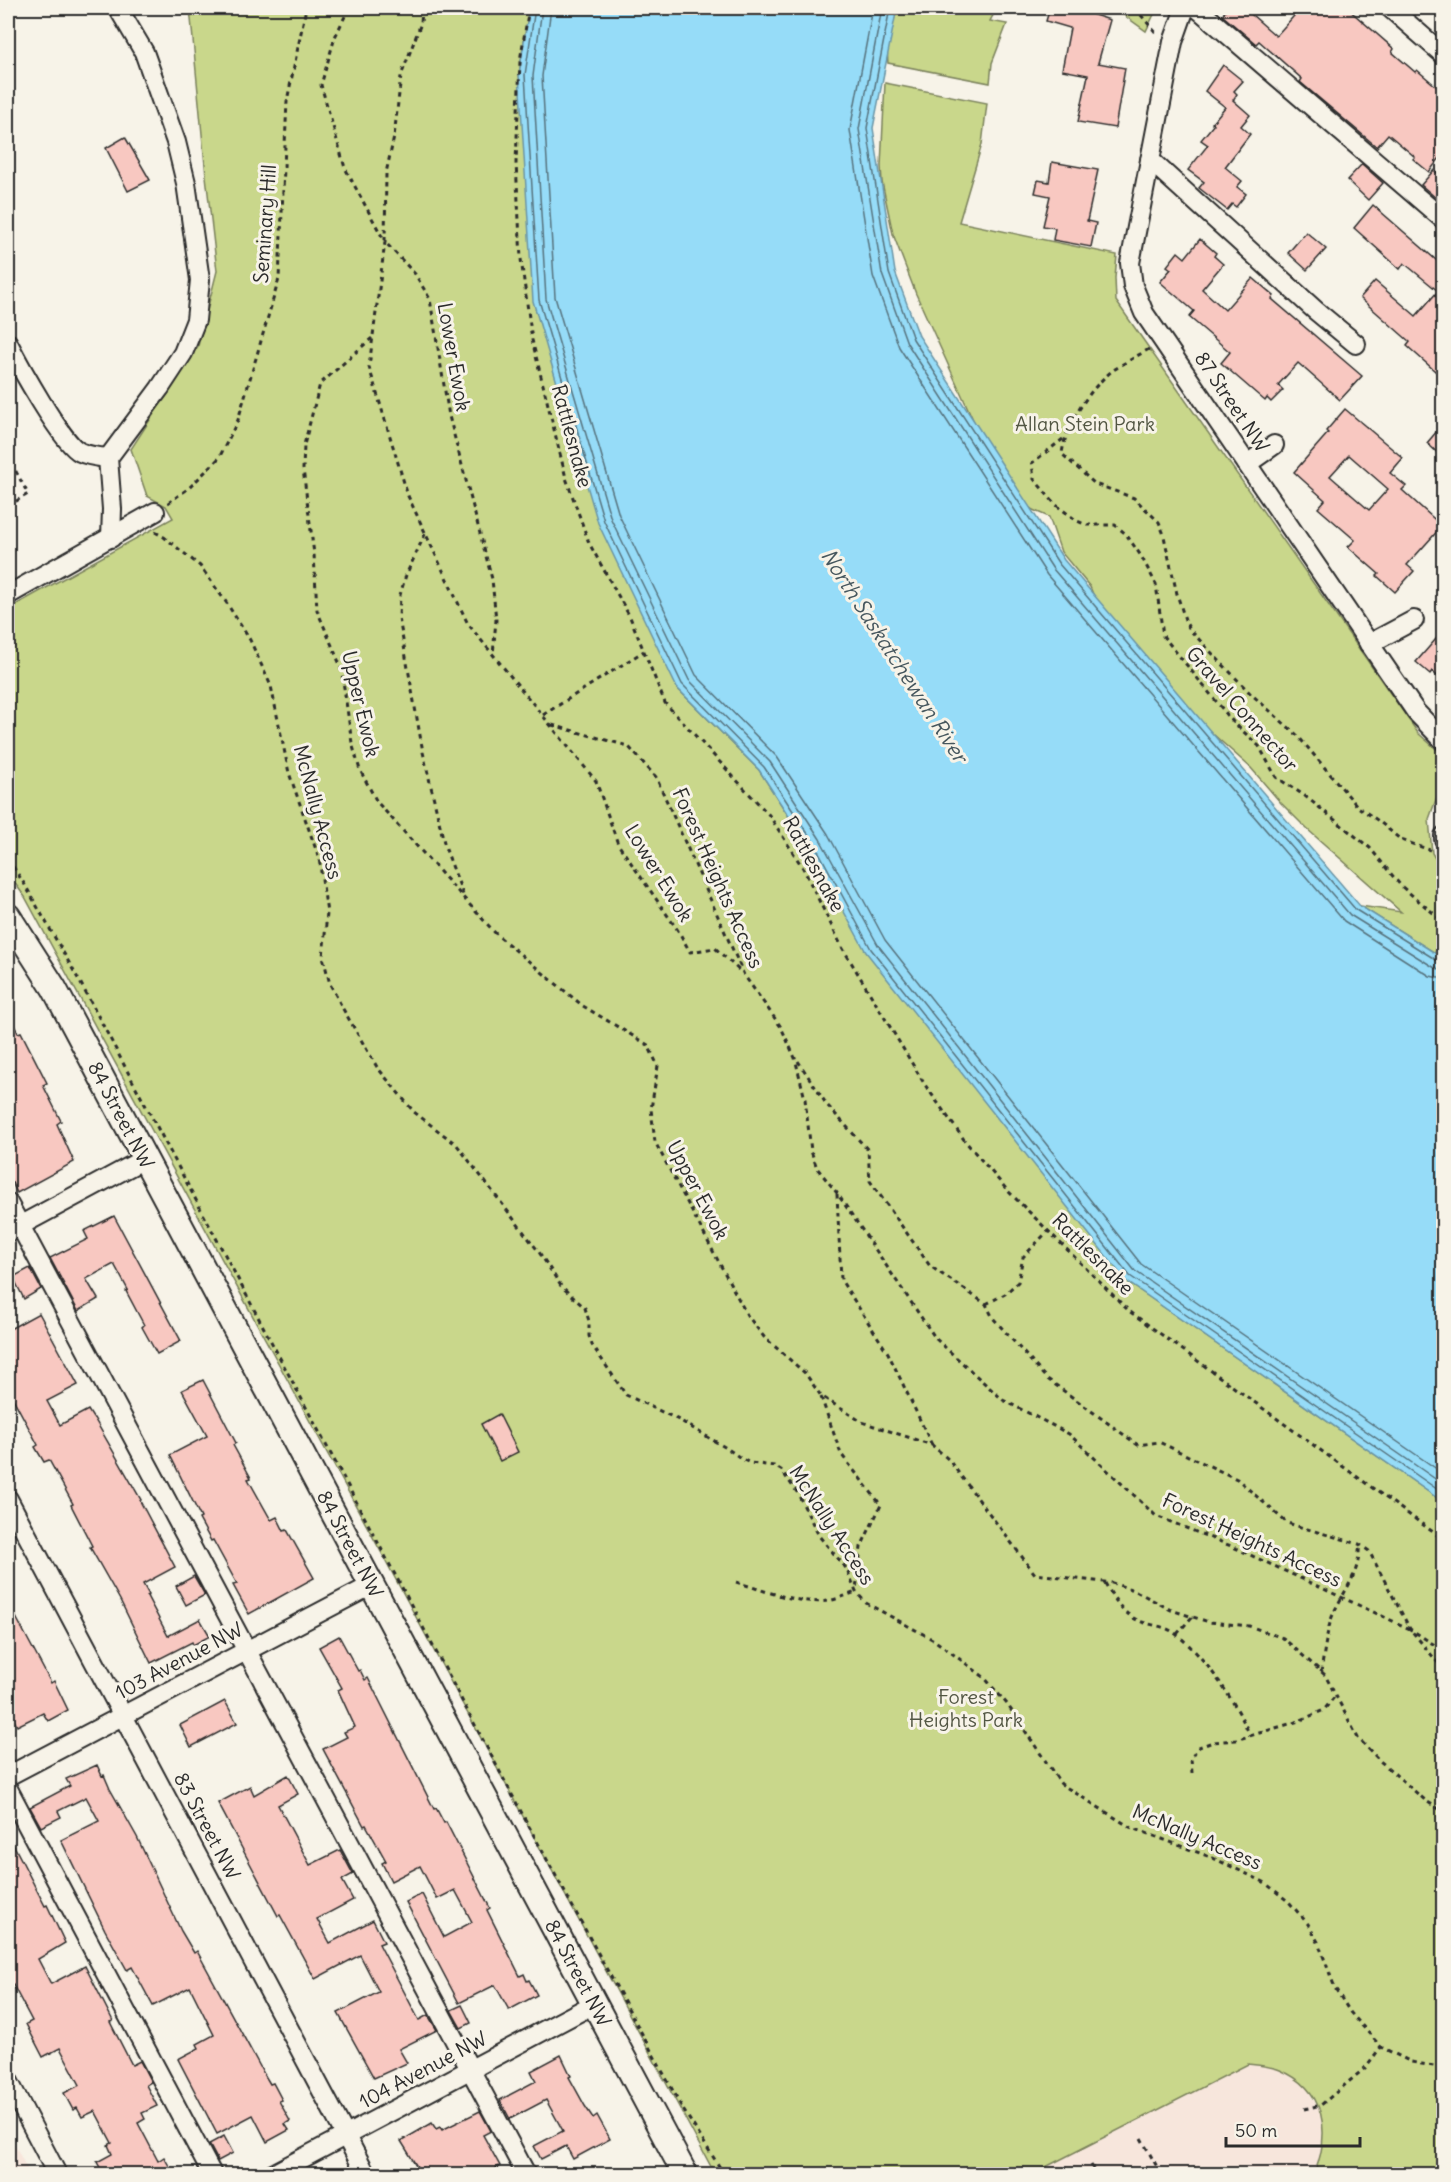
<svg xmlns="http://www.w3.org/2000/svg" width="1451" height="2182" viewBox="0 0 1451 2182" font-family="Delius,sans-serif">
<rect width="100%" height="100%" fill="#f7f3e8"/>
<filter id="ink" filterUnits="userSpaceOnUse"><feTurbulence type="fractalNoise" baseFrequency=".0167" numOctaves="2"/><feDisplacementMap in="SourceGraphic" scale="12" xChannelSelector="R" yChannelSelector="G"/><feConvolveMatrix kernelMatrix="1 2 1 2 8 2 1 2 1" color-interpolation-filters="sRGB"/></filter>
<g filter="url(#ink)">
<!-- built -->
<g fill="#f7e6dc">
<path d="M1248,2064L1277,2068L1292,2076L1307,2087L1322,2116L1324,2142L1314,2174H1032Z"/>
<path d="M8,2132L30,2174H8Z"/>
</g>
<!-- green -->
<g fill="#c9d78b" stroke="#7a815b" stroke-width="1.5">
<path d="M190,8H529L519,75L677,688L759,770L808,846L1126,1281L1443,1502V2174H1314C1331,2133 1326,2089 1280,2070C1270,2066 1258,2065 1248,2064L1032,2174H715L381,1552L25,897L8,874V609L173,518L166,506L147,496L131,449L198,346L217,271L206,176Z"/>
<path d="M897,8H997L990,21L1007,24L992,63L990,83L888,63L887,49Z"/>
<path d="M1114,8H1157L1146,31Z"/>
<path d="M885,83L987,103L982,144L959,222L1117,255L1115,278L1116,301L1418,733L1443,755V780L1429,819L1432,853L1443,872V958L1360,906L1401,912L1307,829L1281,803L1251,768L1177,702L1095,599L1090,587L1061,552L1049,517L1033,510L1025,504L975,424L916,294L893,234L882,182L881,166Z"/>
</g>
<!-- water -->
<path fill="#96dcf8" stroke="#6b95a6" stroke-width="1.5" d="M529,8H897L873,128L895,272L919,336L1064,560L1360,906L1443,958V1502L1126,1281L866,952L808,846L759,770L677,688L598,523L533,301L519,75Z"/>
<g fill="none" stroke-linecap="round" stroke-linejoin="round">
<!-- shore -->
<g stroke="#56727d" stroke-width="1.5">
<path d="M535,8L525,75L539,300L604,521L682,684L764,767L814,843L871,949L1130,1276L1444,1494"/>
<path d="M542,8L533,76L546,299L611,519L689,680L770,762L820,839L878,945L1135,1271L1444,1485"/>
<path d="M551,8L542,76L555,297L619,515L696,675L777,757L828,834L885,940L1141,1264L1444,1474"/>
<path d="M873,8L850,130L873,276L899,347L1047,575L1344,921L1430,976L1444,979"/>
<path d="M882,8L859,129L882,274L907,343L1053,569L1350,915L1435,968L1444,970"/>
<path d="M890,8L867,128L889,273L913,339L1059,564L1356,910L1438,961L1444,962"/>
</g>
</g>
<!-- building -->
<g fill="#f8c8c1" stroke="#2b2b2b" stroke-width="1.5" fill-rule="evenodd">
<path d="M1050,8H1093L1091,14L1110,20L1098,63L1125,68L1115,128L1078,122L1088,75L1062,70L1070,28L1046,21Z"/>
<path d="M1228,8H1244L1276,36L1301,8H1347L1394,49L1392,52L1415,72L1417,70L1443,92V154L1429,172L1413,159L1415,157L1388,134L1377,147L1300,82L1302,79L1259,41L1256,44L1222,15Z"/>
<path d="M1223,65L1243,81L1234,91L1237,94L1233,100L1250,115L1241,126L1250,134L1225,167L1242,181L1237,187L1246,194L1236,207L1232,204L1227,210L1199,188L1204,182L1188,170L1208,145L1201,140L1214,124L1212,123L1225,107L1205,91Z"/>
<path d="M125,137L150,180L128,191L106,148Z"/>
<path d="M1052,162L1098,170L1087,221L1096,223L1091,247L1053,240L1055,228L1043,226L1050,196L1035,193L1038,180L1049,182Z"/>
<path d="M1362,164L1383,183L1368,200L1347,180Z"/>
<path d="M1434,170L1443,179V190L1436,198L1421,185Z"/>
<path d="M1373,205L1443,266V378L1407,346L1410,342L1360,298L1375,281L1416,316L1438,291L1404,263L1400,269L1354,228Z"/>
<path d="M1306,232L1326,249L1307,270L1288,253Z"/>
<path d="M1200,239L1216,253L1214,256L1223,264L1202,289L1225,310L1253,278L1274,296L1272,299L1362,376L1340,400L1298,363L1278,385L1283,390L1271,402L1267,398L1265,401L1221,363L1230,352L1189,317L1194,311L1160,282L1171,269L1167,266L1178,252L1185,258Z"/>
<path d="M1345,409L1403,458L1390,473L1406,486L1402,490L1442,526L1407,565L1414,571L1395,592L1377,576L1379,574L1348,547L1355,540L1318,508L1325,500L1294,472L1328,433L1326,431ZM1349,455L1388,489L1369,510L1330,476Z"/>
<path d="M1443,424V458L1427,443Z"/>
<path d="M1443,631V668L1437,676L1432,671L1430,674L1416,662Z"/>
<path d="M8,1013L18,1033L21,1032L47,1083L43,1085L61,1121L57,1124L74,1162L17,1193L8,1174Z"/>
<path d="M114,1216L181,1341L157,1354L142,1327L144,1325L126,1291L128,1290L114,1264L86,1279L98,1299L78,1311L50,1258L88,1239L84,1231Z"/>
<path d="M30,1268L41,1289L24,1299L13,1277Z"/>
<path d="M39,1313L78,1385L47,1401L60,1425L88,1410L93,1418H94L141,1500L140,1501L175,1567L143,1584L149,1595L147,1596L168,1636L200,1619L210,1636L193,1645L192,1642L151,1663L120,1600L90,1547L92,1546L71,1505L73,1504L49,1460L44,1462L35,1447L38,1445L8,1389V1330Z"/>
<path d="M203,1380L236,1443L233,1445L251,1478L248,1479L271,1520L277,1517L284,1531L287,1530L314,1578L249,1614L233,1585L237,1584L213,1540L211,1541L199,1519L201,1518L170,1455L207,1436L182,1390Z"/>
<path d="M499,1414L518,1452L500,1461L481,1424Z"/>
<path d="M194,1576L205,1595L186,1605L176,1586Z"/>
<path d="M8,1602L51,1683L54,1681L68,1710L48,1721L43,1713L17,1726L8,1707Z"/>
<path d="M339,1636L358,1671L360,1670L365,1680L368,1678L434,1809L436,1808L444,1823L446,1822L490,1908L487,1910L520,1976L524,1974L527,1981L529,1980L537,1995L509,2010L495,1985L459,2003L406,1902L422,1894L444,1937L472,1922L455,1890L437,1899L420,1866L391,1881L382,1863L386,1861L366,1825L364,1826L323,1749L347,1737L344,1732L355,1727L338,1690L342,1688L319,1647Z"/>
<path d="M225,1701L237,1723L191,1747L180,1725Z"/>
<path d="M97,1765L102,1776L104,1775L110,1789L137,1837L181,1931L194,1953L197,1951L264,2074L270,2084L273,2083L282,2100L279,2101L290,2121L285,2124L289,2130L267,2142L253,2115L217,2134L178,2059L199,2048L197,2044L214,2035L190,1987L153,2006L132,1967L127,1970L105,1930L61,1840L99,1821L86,1797L58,1811L61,1817L41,1827L30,1807L70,1786L66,1779Z"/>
<path d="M288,1775L298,1794L278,1805L310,1865L340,1850L353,1874L342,1880L353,1900L317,1919L330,1943L373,1920L384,1942L379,1944L419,2020L428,2015L437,2030L399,2049L407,2063L374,2078L338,2013L379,1992L360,1955L315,1979L280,1915L278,1916L218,1803L250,1786L254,1795Z"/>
<path d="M8,1834L45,1906L47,1905L65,1943L38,1959L51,1984L85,1966L113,2021L110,2022L132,2065L140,2061L151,2082L146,2085L157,2106L142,2113L145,2119L138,2123L158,2161L164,2157L174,2175H104L97,2162L112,2154L108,2145L112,2143L95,2111L82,2117L77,2108L73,2110L64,2093L80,2085L60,2048L43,2057L26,2024L32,2021L13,1985L8,1988Z"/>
<path d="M462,2005L471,2023L461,2028L451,2010Z"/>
<path d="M561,2055L571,2076L569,2077L585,2106L593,2118L597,2115L610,2139L573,2159L566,2146L541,2159L534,2146L563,2131L546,2100L510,2119L500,2100L536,2081L531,2071Z"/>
<path d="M480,2111L491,2131L483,2135L500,2166L496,2168L499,2175H425L422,2168L419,2170L401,2141L432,2123L436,2129L440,2127L442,2130Z"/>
<path d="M224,2136L233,2153L218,2161L209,2144Z"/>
</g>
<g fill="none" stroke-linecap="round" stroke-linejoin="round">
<defs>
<g id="minor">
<path d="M1185,8L1173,42L1130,263L1133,286L1144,313L1416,712L1444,741"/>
<path d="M1197,8L1444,220"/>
<path d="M1390,8L1444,55"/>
<path d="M1150,160L1315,310L1356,344"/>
<path d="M8,343C18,363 63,445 80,452C88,456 99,457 108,458"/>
<path d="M1247,464L1274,445"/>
<path d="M111,538L112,509L108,458L160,388L183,353L196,320L200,280L186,183L176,142L144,52L118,8"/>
<path d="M8,595L155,512"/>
<path d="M1369,644L1414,620"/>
<path d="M1444,836V839"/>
<path d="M8,1203L526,2174"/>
<path d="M8,1232L144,1159"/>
<path d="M8,1499L366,2174"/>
<path d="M8,1776L372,1585"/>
<path d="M8,1789L212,2174"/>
<path d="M8,2080L57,2174"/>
<path d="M273,2174L594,2004"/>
</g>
<path id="major" d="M8,916L54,988L685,2174"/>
</defs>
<!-- minor casing -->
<use href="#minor" stroke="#2b2b2b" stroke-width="22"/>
<!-- major casing -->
<use href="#major" stroke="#2b2b2b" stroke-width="28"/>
<!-- path -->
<g stroke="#2b2b2b" stroke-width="3" stroke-dasharray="4.5 4.5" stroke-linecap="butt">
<path d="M349,8L335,37L321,85L345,168L385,242L369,367L408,496L468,624L596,781L618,844L679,932L690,952L715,948L742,973"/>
<path d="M422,8L421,23L401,76L394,137L386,173L385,242L415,274L430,299L449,416L492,579L496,620L493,655"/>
<path d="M529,8L520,61L516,163L521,259L532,340L566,478L589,543L630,617L665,703L769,815L803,868L842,947L925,1085L965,1141L1008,1191L1129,1311L1444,1540"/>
<path d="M1135,8L1157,34"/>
<path d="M372,338L320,384L304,445L303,469L314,554L317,610L341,667L352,743L360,770L377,802L497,935L583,1006L648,1045L658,1066L651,1109L655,1142L747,1315L764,1337L805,1373L821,1396L862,1422L932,1445L948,1459L1035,1574L1112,1583L1134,1590L1171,1610L1209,1622L1249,1626L1283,1638L1325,1675L1358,1738L1380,1761L1426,1801L1444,1812"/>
<path d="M1149,349C1137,356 1124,363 1112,371C1089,389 1065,426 1062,454L1095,484L1134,498L1159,522L1163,532L1177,594L1186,623L1191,631L1250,693L1297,735L1358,807L1380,822L1401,840L1430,850"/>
<path d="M1063,439L1032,463L1034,479L1055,504L1077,521L1087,525H1115L1126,534L1141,556L1156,584L1163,636L1233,722L1259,746L1276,777L1305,796L1370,848L1401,886L1444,922"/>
<path d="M168,503L189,488L219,458L238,420L279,279L287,101L306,8"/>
<path d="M8,506L28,494L11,462"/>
<path d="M155,532L164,537L200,566L226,602L250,640L271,686L289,773L319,858L327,913L323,957L330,984L343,1009L377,1067L414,1112L457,1145L539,1252L561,1286L585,1308L589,1321V1336L592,1345L626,1395L679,1420L728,1449L742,1459L750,1463L774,1466L781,1470L797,1492L819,1536L846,1568L856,1592L866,1603L934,1640L984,1677L1007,1704L1061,1784L1130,1827L1213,1858L1264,1882L1289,1902L1308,1924L1318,1942L1335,1988L1350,2012L1381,2047L1411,2062L1444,2068"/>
<path d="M425,534L406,575L400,595L399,618L423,752L445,847L465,900"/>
<path d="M543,715L644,651"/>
<path d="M552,725L628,746L656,777L744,975L781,1027L795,1058L805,1099L811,1151L817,1168L837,1193L936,1339L1003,1400L1069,1434L1156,1516L1231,1546L1410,1629L1444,1670"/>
<path d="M8,859L25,885L80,982L526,1821L684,2111L724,2174"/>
<path d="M798,1061L827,1105L868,1150L870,1181L930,1266L986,1304L993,1318L1046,1378L1138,1445L1159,1442L1237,1479L1287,1523L1359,1544L1369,1551L1410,1629L1444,1651"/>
<path d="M837,1194L841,1280L888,1353L932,1445"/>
<path d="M986,1304L1005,1294L1018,1282L1023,1257L1048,1231"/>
<path d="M821,1397L841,1454L881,1505L861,1547L856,1590"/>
<path d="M736,1582C763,1590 800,1605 828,1601C838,1599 847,1595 856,1592"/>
<path d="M1105,1583C1114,1599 1124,1616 1142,1622C1154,1626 1167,1626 1177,1635C1204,1655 1238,1705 1250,1736"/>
<path d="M1177,1634L1192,1617"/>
<path d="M1321,1672C1324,1654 1326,1634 1332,1617C1343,1590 1361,1575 1359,1544"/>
<path d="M1192,1773L1191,1758L1199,1747L1213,1742L1236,1740L1299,1721L1324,1710L1335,1696"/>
<path d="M1304,2109L1321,2105L1365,2068L1381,2047"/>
<path d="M1141,2138L1161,2174"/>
<path d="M1091,2165L1096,2174"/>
</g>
<!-- minor -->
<use href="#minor" stroke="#f7f3e8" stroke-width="18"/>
<!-- major -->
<use href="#major" stroke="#f7f3e8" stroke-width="24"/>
</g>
</g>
<g text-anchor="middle" stroke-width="6" stroke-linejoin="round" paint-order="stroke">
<!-- street labels -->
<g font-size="20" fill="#2b2b2b" stroke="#f7f3e8">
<text transform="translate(265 224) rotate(-86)" y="7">Seminary Hill</text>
<text transform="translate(454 357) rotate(80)" y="7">Lower Ewok</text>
<text transform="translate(1232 402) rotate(56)" y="7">87 Street NW</text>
<text transform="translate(572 436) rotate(75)" y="7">Rattlesnake</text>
<text transform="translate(361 704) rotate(77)" y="7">Upper Ewok</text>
<text transform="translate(1242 709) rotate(49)" y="7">Gravel Connector</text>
<text transform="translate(318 812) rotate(75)" y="7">McNally Access</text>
<text transform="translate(814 864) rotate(61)" y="7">Rattlesnake</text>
<text transform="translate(659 873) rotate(58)" y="7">Lower Ewok</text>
<text transform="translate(718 878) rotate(66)" y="7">Forest Heights Access</text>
<text transform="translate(121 1115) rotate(62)" y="7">84 Street NW</text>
<text transform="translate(698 1190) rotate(62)" y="7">Upper Ewok</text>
<text transform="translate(1093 1254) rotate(45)" y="7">Rattlesnake</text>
<text transform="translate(832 1525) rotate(57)" y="7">McNally Access</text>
<text transform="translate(1252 1540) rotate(25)" y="7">Forest Heights Access</text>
<text transform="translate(350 1544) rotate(62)" y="7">84 Street NW</text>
<text transform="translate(179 1661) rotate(-28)" y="7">103 Avenue NW</text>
<text transform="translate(207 1826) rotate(62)" y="7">83 Street NW</text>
<text transform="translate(1197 1837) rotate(23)" y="7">McNally Access</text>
<text transform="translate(578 1973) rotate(62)" y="7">84 Street NW</text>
<text transform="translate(423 2070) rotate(-28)" y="7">104 Avenue NW</text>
</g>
<!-- park labels -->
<g font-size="20" fill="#525643" stroke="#f7f3e8">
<text x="1085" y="431">Allan Stein Park</text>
<text x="966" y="1704">Forest<tspan x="966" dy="23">Heights Park</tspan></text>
</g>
<!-- water labels -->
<g font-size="21" font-style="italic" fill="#46575e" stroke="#f7f3e8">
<text transform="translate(894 656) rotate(57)" y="7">North Saskatchewan River</text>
</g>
</g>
<!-- margin -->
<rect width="1451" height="2182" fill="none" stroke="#f7f3e8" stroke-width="30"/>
<rect x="15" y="15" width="1421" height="2152" fill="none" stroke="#2b2b2b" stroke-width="2" filter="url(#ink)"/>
<!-- scale -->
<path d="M1226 2137v9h134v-9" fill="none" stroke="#2b2b2b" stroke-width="3"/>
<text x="1235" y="2137" font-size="18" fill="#2b2b2b" stroke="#f7f3e8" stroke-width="4.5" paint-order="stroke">50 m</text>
</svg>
